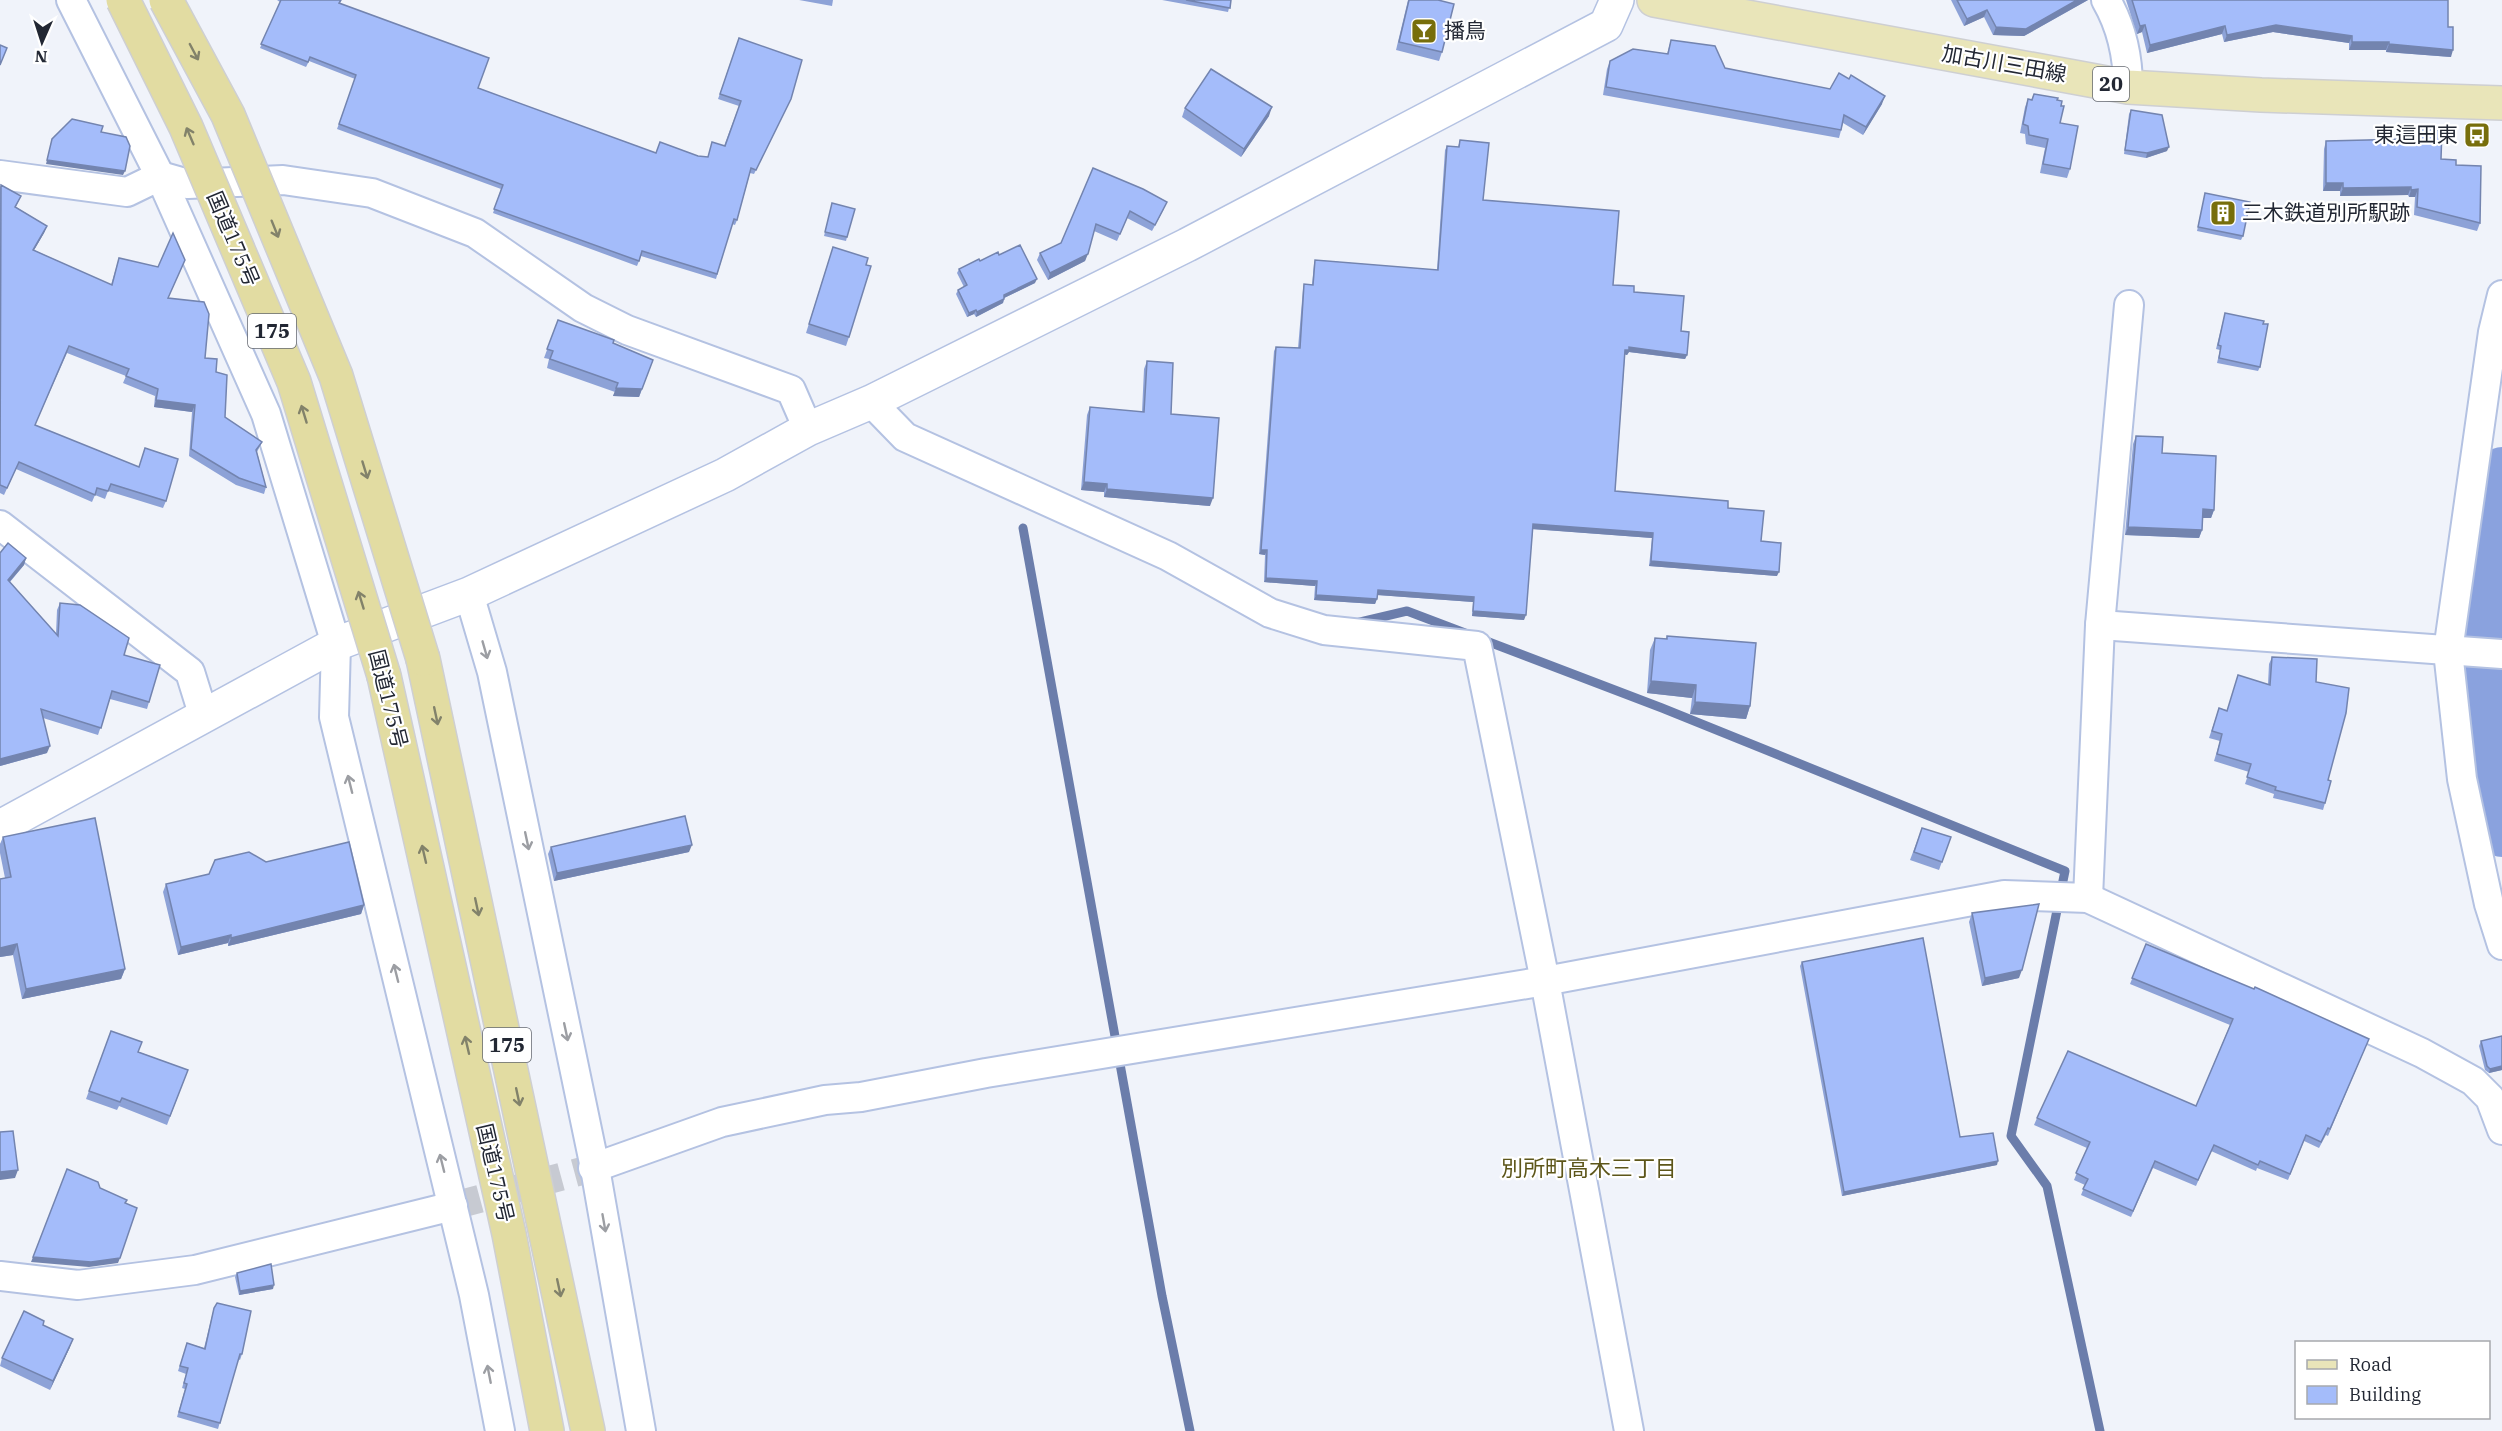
<svg xmlns="http://www.w3.org/2000/svg" width="2502" height="1431" viewBox="0 0 2502 1431" font-family="'IBM Plex Serif','Noto Sans JP',serif">
<rect width="100%" height="100%" fill="#f0f3fa"/>
<g fill="none" stroke-linecap="round" stroke-linejoin="round">
<!-- stream -->
<g stroke="#6b7dab" stroke-width="9">
<path d="M1023,528L1162,1296L1190,1431"/>
<path d="M1356,623L1407,611L1465,633"/>
<path d="M1481,639L1662,708L2065,871L2011,1136L2047,1186L2100,1431"/>
</g>
<!-- river -->
<path stroke="#8aa2de" stroke-width="52" d="M2502,473L2492,519L2479,721L2502,831"/>
<!-- minor-tunnel -->
<path stroke="#c7cad2" stroke-width="28" stroke-dasharray="28 14" stroke-linecap="butt" d="M453,1206L593,1168"/>
<defs>
<g id="minor">
<path d="M71,0L160,176L266,414L336,644L334,717L474,1295L500,1431"/>
<path d="M2106,0C2121,26 2128,57 2128,87"/>
<path d="M0,175L127,192L160,176L188,184L283,180L372,193L475,233L583,308L627,330L791,390L808,429"/>
<path d="M2502,295L2493,332L2448,651L2462,779L2489,904L2502,945"/>
<path d="M871,402L905,437L1168,556L1270,613L1324,630L1477,646L1545,981L1629,1431"/>
<path d="M0,525L190,672L204,717"/>
<path d="M469,594L492,672L595,1168L641,1431"/>
<path d="M2100,625L2502,654"/>
<path d="M2088,898L2100,625L2129,305"/>
<path d="M593,1168L722,1122L825,1100L861,1097L986,1073L1545,981L2004,895L2088,898L2422,1053L2473,1081L2490,1098L2502,1130"/>
<path d="M0,1276L78,1285L195,1270L453,1206"/>
</g>
<path id="tertiary" d="M0,827L336,644L469,594L725,475L808,429L871,402L1187,245L1606,25L1617,0"/>
<path id="primary" d="M1654,0L2128,87L2261,95L2502,103"/>
<g id="trunk">
<path d="M423,659L588,1431"/>
<path d="M384,676L509,1234L547,1431"/>
</g>
</defs>
<!-- minor casing -->
<use href="#minor" stroke="#b4c2e2" stroke-width="32"/>
<!-- tertiary casing -->
<use href="#tertiary" stroke="#b4c2e2" stroke-width="36"/>
<!-- primary casing -->
<use href="#primary" stroke="#cecfd2" stroke-width="36"/>
<!-- trunk casing -->
<use href="#trunk" stroke="#cecfd2" stroke-width="36"/>
<!-- minor -->
<use href="#minor" stroke="#fff" stroke-width="28"/>
<!-- tertiary -->
<use href="#tertiary" stroke="#fff" stroke-width="33"/>
<!-- primary -->
<use href="#primary" stroke="#e9e5b9" stroke-width="33"/>
<!-- trunk -->
<use href="#trunk" stroke="#e2dca2" stroke-width="33"/>
<defs>
<g id="trunk-bridge">
<path d="M123,0L186,127L294,382L384,676"/>
<path d="M166,0L228,115L336,376L423,659"/>
</g>
</defs>
<!-- trunk-bridge casing -->
<use href="#trunk-bridge" stroke="#cecfd2" stroke-width="36" stroke-linecap="butt"/>
<!-- trunk-bridge -->
<use href="#trunk-bridge" stroke="#e2dca2" stroke-width="33"/>
</g>
<!-- wall -->
<g fill="#8da2d7">
<path d="M277,0H341L340,3L478,88L656,153L707,157L724,146L739,106L718,99L739,38L789,103L754,174L750,173L737,220L735,225L732,224L716,279L641,256L637,266L493,213L501,189L337,129L355,79L309,61L306,67L260,48L280,2Z"/>
<path d="M799,0H833L832,6Z"/>
<path d="M1162,0H1231L1228,12Z"/>
<path d="M1408,0H1438L1442,52L1439,61L1396,50Z"/>
<path d="M1951,0H2088L2024,36L1993,35L1984,17L1964,26Z"/>
<path d="M2126,0H2448V27L2451,57L2386,52V50H2349V43L2273,32L2224,42L2222,34L2147,53L2142,32L2137,34Z"/>
<path d="M1671,40L1725,68L1882,104L1863,135L1843,123L1839,138L1603,95L1607,69L1610,61L1667,54Z"/>
<path d="M2034,94L2057,100L2061,106L2060,123L2070,169L2067,178L2040,173L2045,148L2026,144L2025,134L2020,133L2025,107L2028,99L2031,100Z"/>
<path d="M1185,108L1269,116L1241,157L1182,117Z"/>
<path d="M2131,110L2167,151L2146,158L2124,154L2129,114Z"/>
<path d="M2408,129L2441,159L2456,165L2480,223L2477,231L2414,215L2415,197H2409L2408,195L2340,196V191H2323L2324,149L2326,141L2405,139Z"/>
<path d="M1460,140L1483,200L1613,285L1634,292L1681,331L1687,355L1685,359L1629,352L1627,355L1625,354L1615,491L1728,508L1761,541L1777,576L1649,566L1652,538L1533,529L1524,620L1472,616L1473,602L1378,595L1375,604L1314,600L1315,586L1264,582L1265,555L1259,554L1274,351L1276,347L1298,348L1303,289L1304,284L1312,285L1314,264L1315,260L1437,270L1445,150L1447,146L1458,147Z"/>
<path d="M1093,168L1164,209L1152,231L1127,218L1117,241L1094,231L1085,261L1048,280L1037,260L1040,253L1061,243Z"/>
<path d="M0,186L21,196L16,207L47,226L44,233L34,250L111,285L119,258L158,267H182L168,298L205,358L216,372L225,417L262,442L257,452L266,487L264,494L236,485L189,456L192,412L154,407L155,396L123,383L126,376L67,353L35,425L166,501L163,508L108,491L105,499L95,495L92,502L16,469L4,495L0,493Z"/>
<path d="M2205,193L2243,236L2241,240L2197,231Z"/>
<path d="M832,203L847,237L846,241L824,236Z"/>
<path d="M999,255L1035,283L1004,298L1003,303L976,317L974,314L967,317L956,294L958,290L964,287L957,273L959,269L980,261Z"/>
<path d="M830,256L849,337L846,346L806,333Z"/>
<path d="M2225,313L2260,367L2258,371L2217,363L2220,350L2216,349Z"/>
<path d="M558,320L653,360L639,397L613,396L615,392L547,368L549,359L544,358Z"/>
<path d="M1147,361L1171,414L1210,506L1104,497V492L1081,490L1087,415L1090,407L1142,412L1144,369Z"/>
<path d="M2136,436L2162,453L2214,510L2211,518H2203L2202,530L2199,538L2125,535L2133,444Z"/>
<path d="M0,553L26,558L24,565L10,582L56,634L57,610L60,603L124,655L149,702L147,709L110,699L98,735L43,718L47,753L0,766Z"/>
<path d="M1667,636L1750,706L1746,719L1690,714L1692,698L1647,693L1650,650L1655,638L1666,639Z"/>
<path d="M2272,657L2316,682L2328,780L2325,803L2323,810L2273,798L2274,794L2245,784L2249,772L2214,761L2220,741L2209,738L2219,708L2227,710L2268,684L2269,664Z"/>
<path d="M1922,828L1951,837L1939,870L1910,860Z"/>
<path d="M3,837L125,969L121,979L22,999L13,955L0,957V879L5,878L0,853V844Z"/>
<path d="M551,847L689,852L554,881L548,854Z"/>
<path d="M266,862L364,905L361,914L228,946V943L178,955L163,892L166,884Z"/>
<path d="M1972,913L2019,978L1982,986L1969,922Z"/>
<path d="M2146,944L2369,1039L2328,1136L2326,1135L2319,1148L2304,1141L2288,1180L2257,1168L2256,1171L2211,1151L2196,1186L2153,1168L2131,1217L2081,1195L2085,1185L2074,1180L2087,1148L2034,1125L2037,1118L2196,1106L2230,1025L2130,984Z"/>
<path d="M1802,962L1960,1137L1997,1165L1842,1196L1800,966Z"/>
<path d="M111,1031L139,1052L188,1070L167,1125L119,1106L117,1110L86,1099Z"/>
<path d="M2481,1041L2502,1070L2489,1073L2485,1070L2479,1046Z"/>
<path d="M237,1273L273,1289L239,1295L235,1277Z"/>
<path d="M214,1308L242,1354L240,1360L238,1359L218,1429L177,1417L185,1389L182,1388L186,1374L178,1371L187,1343L204,1348Z"/>
<path d="M43,1325L70,1347L50,1390L0,1366L2,1358Z"/>
</g>
<!-- shaded-wall -->
<g fill="#7384af">
<path d="M2077,0H2088L2024,36L1993,35L1996,27Z"/>
<path d="M1987,10L1984,17L1964,26L1967,19Z"/>
<path d="M2145,25L2142,32L2137,34L2140,26Z"/>
<path d="M2276,25L2352,36L2349,43L2273,32L2224,42L2227,35Z"/>
<path d="M2225,26L2222,34L2147,53L2150,45Z"/>
<path d="M2352,42H2389L2386,50H2349Z"/>
<path d="M2389,44L2453,50L2451,57L2386,52Z"/>
<path d="M1885,96L1882,104L1863,135L1866,127Z"/>
<path d="M1272,107L1269,116L1241,157L1244,149Z"/>
<path d="M2169,147L2167,151L2146,158L2147,153Z"/>
<path d="M47,160L125,171L123,175L46,164Z"/>
<path d="M2326,183H2343L2340,191H2323Z"/>
<path d="M2411,187L2408,195L2340,196L2343,188Z"/>
<path d="M2418,189L2415,197H2409L2411,190Z"/>
<path d="M47,226L44,233L30,257L33,250Z"/>
<path d="M1088,254L1085,261L1048,280L1050,273Z"/>
<path d="M1037,279L1035,283L1002,299L1004,295Z"/>
<path d="M1004,299L1003,303L976,317L977,312Z"/>
<path d="M976,310L974,314L967,317L969,313Z"/>
<path d="M1629,347L1687,355L1685,359L1629,352L1627,355L1623,354L1625,350Z"/>
<path d="M616,388L642,389L639,397L613,396Z"/>
<path d="M156,400L195,405L192,412L154,407Z"/>
<path d="M1084,482L1107,484L1104,492L1081,490Z"/>
<path d="M1107,489L1213,498L1210,506L1104,497Z"/>
<path d="M2203,509L2214,510L2211,518H2200Z"/>
<path d="M1533,524L1653,533L1652,538L1531,529Z"/>
<path d="M2128,527L2202,530L2199,538L2125,535Z"/>
<path d="M1261,550H1267L1265,555L1259,554Z"/>
<path d="M26,558L24,565L5,587L8,580Z"/>
<path d="M1651,561L1779,572L1777,576L1649,566Z"/>
<path d="M1266,578L1317,581L1315,586L1264,582Z"/>
<path d="M1378,590L1474,597L1473,602L1377,595Z"/>
<path d="M1316,595L1377,599L1375,604L1314,600Z"/>
<path d="M1473,611L1526,615L1524,620L1472,616Z"/>
<path d="M1651,681L1696,685L1692,698L1647,693Z"/>
<path d="M1695,702L1750,706L1746,719L1690,714Z"/>
<path d="M50,746L47,753L0,766V759Z"/>
<path d="M692,845L689,852L554,881L557,873Z"/>
<path d="M364,905L361,914L228,946L231,938Z"/>
<path d="M231,935L228,943L178,955L181,947Z"/>
<path d="M17,944L13,955L0,957V948Z"/>
<path d="M125,969L121,979L22,999L26,989Z"/>
<path d="M2022,970L2019,978L1982,986L1985,978Z"/>
<path d="M2502,1066V1070L2489,1073L2490,1069Z"/>
<path d="M1998,1161L1997,1165L1842,1196L1844,1192Z"/>
<path d="M18,1170L15,1178L0,1180V1172Z"/>
<path d="M33,1257L120,1258L118,1263L89,1267L31,1262Z"/>
<path d="M274,1285L273,1289L239,1295L240,1291Z"/>
<path d="M73,1339L70,1347L50,1390L53,1381Z"/>
</g>
<!-- building -->
<g fill="#a4bcfa" stroke="#7384af" stroke-width="1.5">
<path d="M281,0H341L339,3L489,58L478,88L656,153L660,142L698,156L708,157L712,142L725,146L741,101L720,94L739,38L802,60L791,99L756,170L751,168L737,220L734,219L717,274L642,251L639,261L494,209L503,185L339,124L356,75L310,57L308,62L261,44Z"/>
<path d="M1186,0H1231L1230,8Z"/>
<path d="M1409,0H1438L1454,4L1442,52L1399,42Z"/>
<path d="M1957,0H2077L2026,29L1996,27L1987,10L1967,19Z"/>
<path d="M2132,0H2448V27H2453V50L2389,44V42H2352V36L2276,25L2227,35L2225,26L2150,45L2145,25L2140,26Z"/>
<path d="M1671,40L1715,46L1725,68L1830,89L1839,73L1849,79L1851,75L1885,96L1866,127L1844,115L1841,130L1606,87L1610,61L1633,49L1668,54Z"/>
<path d="M0,45L7,48L0,65Z"/>
<path d="M1211,69L1272,107L1244,149L1185,108Z"/>
<path d="M2034,94L2058,98L2057,100L2062,101L2061,106H2064L2060,123L2078,126L2070,169L2043,164L2048,139L2029,135L2028,126L2023,124L2028,99L2032,100Z"/>
<path d="M2131,110L2162,115L2169,147L2147,153L2125,150Z"/>
<path d="M72,119L103,126L101,132L126,137L130,146L125,171L47,160L52,139Z"/>
<path d="M2408,129L2442,130L2441,159L2456,160V165L2481,166L2480,223L2417,207L2418,189L2411,190V187L2343,188V183H2326V141L2408,139Z"/>
<path d="M1460,140L1489,143L1483,200L1619,211L1613,285L1634,286V292L1684,296L1681,331L1689,332L1687,355L1629,347V350H1625L1615,491L1728,501V508L1764,511L1761,541L1781,543L1779,572L1651,561L1653,533L1533,524L1526,615L1473,611L1474,597L1378,590L1377,599L1316,595L1317,581L1266,578L1267,550H1261L1276,347L1300,348L1304,284L1313,285L1315,260L1438,270L1447,146L1459,147Z"/>
<path d="M1093,168L1143,189L1167,202L1155,225L1130,211L1120,234L1096,224L1088,254L1050,273L1040,253L1061,243Z"/>
<path d="M1,185L21,196L15,207L47,226L33,250L112,285L119,258L158,267L173,233L185,260L168,298L204,302L209,314L205,358L217,359L216,372L227,375L225,417L262,442L256,450L266,487L239,478L191,449L195,405L156,400L158,389L126,376L129,369L69,346L35,425L139,467L145,448L178,459L166,501L111,484L108,491L97,488L95,495L19,462L7,488L0,485Z"/>
<path d="M2205,193L2250,202L2243,236L2198,227Z"/>
<path d="M832,203L855,209L847,237L825,232Z"/>
<path d="M1020,245L1037,279L1004,295V299L977,312L976,310L969,313L958,290L967,285L959,269L979,259L980,261L998,252L999,255Z"/>
<path d="M833,247L868,258L866,265L871,266L849,337L809,324Z"/>
<path d="M2225,313L2264,321L2263,324H2268L2260,367L2219,358L2221,346L2218,345Z"/>
<path d="M558,320L614,340L613,343L653,360L642,389L616,388L618,383L550,359L553,351L547,349Z"/>
<path d="M1147,361L1173,363L1171,414L1219,418L1213,498L1107,489V484L1084,482L1090,407L1144,412Z"/>
<path d="M2136,436L2163,437L2162,453L2216,456L2214,510L2203,509L2202,530L2128,527Z"/>
<path d="M8,543L26,558L8,580L58,636L60,603L80,605L129,638L124,655L160,665L149,702L112,691L101,728L41,709L50,746L0,759V553Z"/>
<path d="M1667,636L1756,643L1750,706L1695,702L1696,685L1651,681L1655,638L1667,639Z"/>
<path d="M2272,657L2317,659L2316,682L2349,688L2346,713L2328,780L2331,781L2325,803L2275,790L2276,787L2247,777L2251,764L2217,754L2222,734L2212,731L2219,708L2227,711L2238,675L2270,685Z"/>
<path d="M685,816L692,845L557,873L551,847Z"/>
<path d="M95,818L125,969L26,989L17,944L0,948V879L11,877L3,837Z"/>
<path d="M1922,828L1951,837L1942,862L1914,852Z"/>
<path d="M349,842L364,905L231,938V935L181,947L166,884L209,874L215,860L249,852L266,862Z"/>
<path d="M2039,904L2022,970L1985,978L1972,913Z"/>
<path d="M1923,938L1960,1137L1993,1133L1998,1161L1844,1192L1802,962Z"/>
<path d="M2146,944L2254,989L2255,987L2369,1039L2330,1129L2328,1128L2321,1142L2306,1135L2290,1174L2260,1161L2258,1165L2214,1145L2198,1180L2155,1161L2133,1211L2083,1189L2088,1179L2076,1173L2090,1142L2037,1118L2068,1051L2196,1106L2233,1019L2132,978Z"/>
<path d="M111,1031L142,1042L138,1052L188,1070L170,1116L122,1098L120,1102L89,1091Z"/>
<path d="M2502,1036V1066L2490,1069L2487,1066L2481,1041Z"/>
<path d="M13,1131L18,1170L0,1172V1132Z"/>
<path d="M67,1169L98,1182L100,1188L127,1200L125,1203L137,1208L120,1258L91,1262L33,1257Z"/>
<path d="M271,1264L274,1285L240,1291L237,1273Z"/>
<path d="M217,1303L251,1311L242,1354H240L220,1423L179,1412L187,1384L184,1383L188,1368L180,1366L187,1343L205,1349L214,1308Z"/>
<path d="M24,1311L44,1321L43,1325L73,1339L53,1381L2,1358Z"/>
</g>
<!-- one-way arrows -->
<defs><path id="oneway-shaft" d="M-6 0H5M1.5-3L5.5 0L1.5 3" fill="none" stroke-width="1.6" stroke-linecap="round" stroke-linejoin="round" transform="scale(1.5)"/></defs>
<g stroke="#82826a">
<use href="#oneway-shaft" transform="translate(194 52) rotate(62)"/>
<use href="#oneway-shaft" transform="translate(190 136) rotate(-113)"/>
<use href="#oneway-shaft" transform="translate(275 229) rotate(68)"/>
<use href="#oneway-shaft" transform="translate(304 414) rotate(-107)"/>
<use href="#oneway-shaft" transform="translate(365 470) rotate(73)"/>
<use href="#oneway-shaft" transform="translate(361 600) rotate(-107)"/>
<use href="#oneway-shaft" transform="translate(436 716) rotate(78)"/>
<use href="#oneway-shaft" transform="translate(424 854) rotate(-103)"/>
<use href="#oneway-shaft" transform="translate(477 907) rotate(78)"/>
<use href="#oneway-shaft" transform="translate(467 1045) rotate(-103)"/>
<use href="#oneway-shaft" transform="translate(518 1097) rotate(78)"/>
<use href="#oneway-shaft" transform="translate(559 1288) rotate(78)"/>
</g>
<g stroke="#9c9ea3">
<use href="#oneway-shaft" transform="translate(485 650) rotate(74)"/>
<use href="#oneway-shaft" transform="translate(350 784) rotate(-104)"/>
<use href="#oneway-shaft" transform="translate(527 841) rotate(78)"/>
<use href="#oneway-shaft" transform="translate(396 973) rotate(-104)"/>
<use href="#oneway-shaft" transform="translate(566 1032) rotate(78)"/>
<use href="#oneway-shaft" transform="translate(442 1163) rotate(-104)"/>
<use href="#oneway-shaft" transform="translate(604 1223) rotate(80)"/>
<use href="#oneway-shaft" transform="translate(489 1374) rotate(-101)"/>
</g>
<!-- icons -->
<defs>
<symbol id="bar-square" viewBox="-11 -11 22 22"><rect x="-9" y="-9" width="18" height="18" rx="4" fill="#776e0c" stroke="#fff"/><path d="M-6-5H6L.8 .8V4.5H3.5V6h-7V4.5H-.8V.8Z" fill="#fff"/></symbol>
<symbol id="bus-square" viewBox="-11 -11 22 22"><rect x="-9" y="-9" width="18" height="18" rx="4" fill="#776e0c" stroke="#fff"/><path d="M-5-6H5V4H4V6H2V4H-2V6H-4V4H-5ZM-3.5-4V0h7V-4ZM-3.5 1.2v1.5H-2V1.2ZM2 1.2v1.5H3.5V1.2Z" fill="#fff"/></symbol>
<symbol id="building-square" viewBox="-11 -11 22 22"><rect x="-9" y="-9" width="18" height="18" rx="4" fill="#776e0c" stroke="#fff"/><path d="M-4-6H4V6H1V3H-1V6H-4ZM-2.5-4.3h1.7v1.8h-1.7ZM.8-4.3h1.7v1.8H.8ZM-2.5-1h1.7V.8h-1.7ZM.8-1h1.7V.8H.8Z" fill="#fff"/></symbol>
</defs>
<g fill-rule="evenodd">
<use href="#bar-square" x="1409" y="16" width="30" height="30"/>
<use href="#bus-square" x="2462" y="120" width="30" height="30"/>
<use href="#building-square" x="2208" y="198" width="30" height="30"/>
</g>
<g text-anchor="middle" stroke-width="4.5" stroke-linejoin="round" paint-order="stroke">
<!-- shield labels -->
<g fill="#fff" stroke="#646870" stroke-width="1.5">
<rect x="2093" y="67" width="36" height="34" rx="4.5"/>
<rect x="248" y="314" width="48" height="34" rx="4.5"/>
<rect x="483" y="1028" width="48" height="34" rx="4.5"/>
</g>
<g font-size="20" font-weight="bold" fill="#222733">
<text x="2111" y="91">20</text>
<text x="272" y="338">175</text>
<text x="507" y="1052">175</text>
</g>
<!-- poi labels -->
<g font-size="21" fill="#222733" stroke="#fff" text-anchor="start">
<text x="1444" y="38">播鳥</text>
<text x="2458" y="142" text-anchor="end">東這田東</text>
<text x="2242" y="220">三木鉄道別所駅跡</text>
</g>
<!-- street labels -->
<g font-size="21" fill="#222733" stroke="#fff">
<text transform="translate(2004 64) rotate(10)" y="7">加古川三田線</text>
<text transform="translate(233 239) rotate(67)" y="7">国道175号</text>
<text transform="translate(388 699) rotate(76)" y="7">国道175号</text>
<text transform="translate(495 1173) rotate(77)" y="7">国道175号</text>
</g>
<!-- neighbourhood labels -->
<g font-size="22" fill="#5d561a" stroke="#fff">
<text x="1589" y="1176">別所町高木三丁目</text>
</g>
</g>
<!-- legend -->
<rect x="2295" y="1341" width="195" height="78" fill="#ffffff" stroke="#a7a9ad" stroke-width="1.5"/>
<rect x="2307" y="1360" width="30" height="9" fill="#e9e5b9" stroke="#a7a9ad" stroke-width="1.5"/>
<text x="2349" y="1371" font-size="18" fill="#222733">Road</text>
<rect x="2307" y="1386" width="30" height="18" fill="#a4bcfa" stroke="#a7a9ad" stroke-width="1.5"/>
<text x="2349" y="1401" font-size="18" fill="#222733">Building</text>
<!-- north arrow -->
<g transform="translate(42 42) rotate(183)" stroke="#ffffff" stroke-width="4.5" paint-order="stroke">
<path d="M0-4.5L10 22L0 15L-10 22Z" fill="#222733"/>
<text y="-9" font-size="16" font-weight="bold" text-anchor="middle" fill="#222733">N</text>
</g>
</svg>
